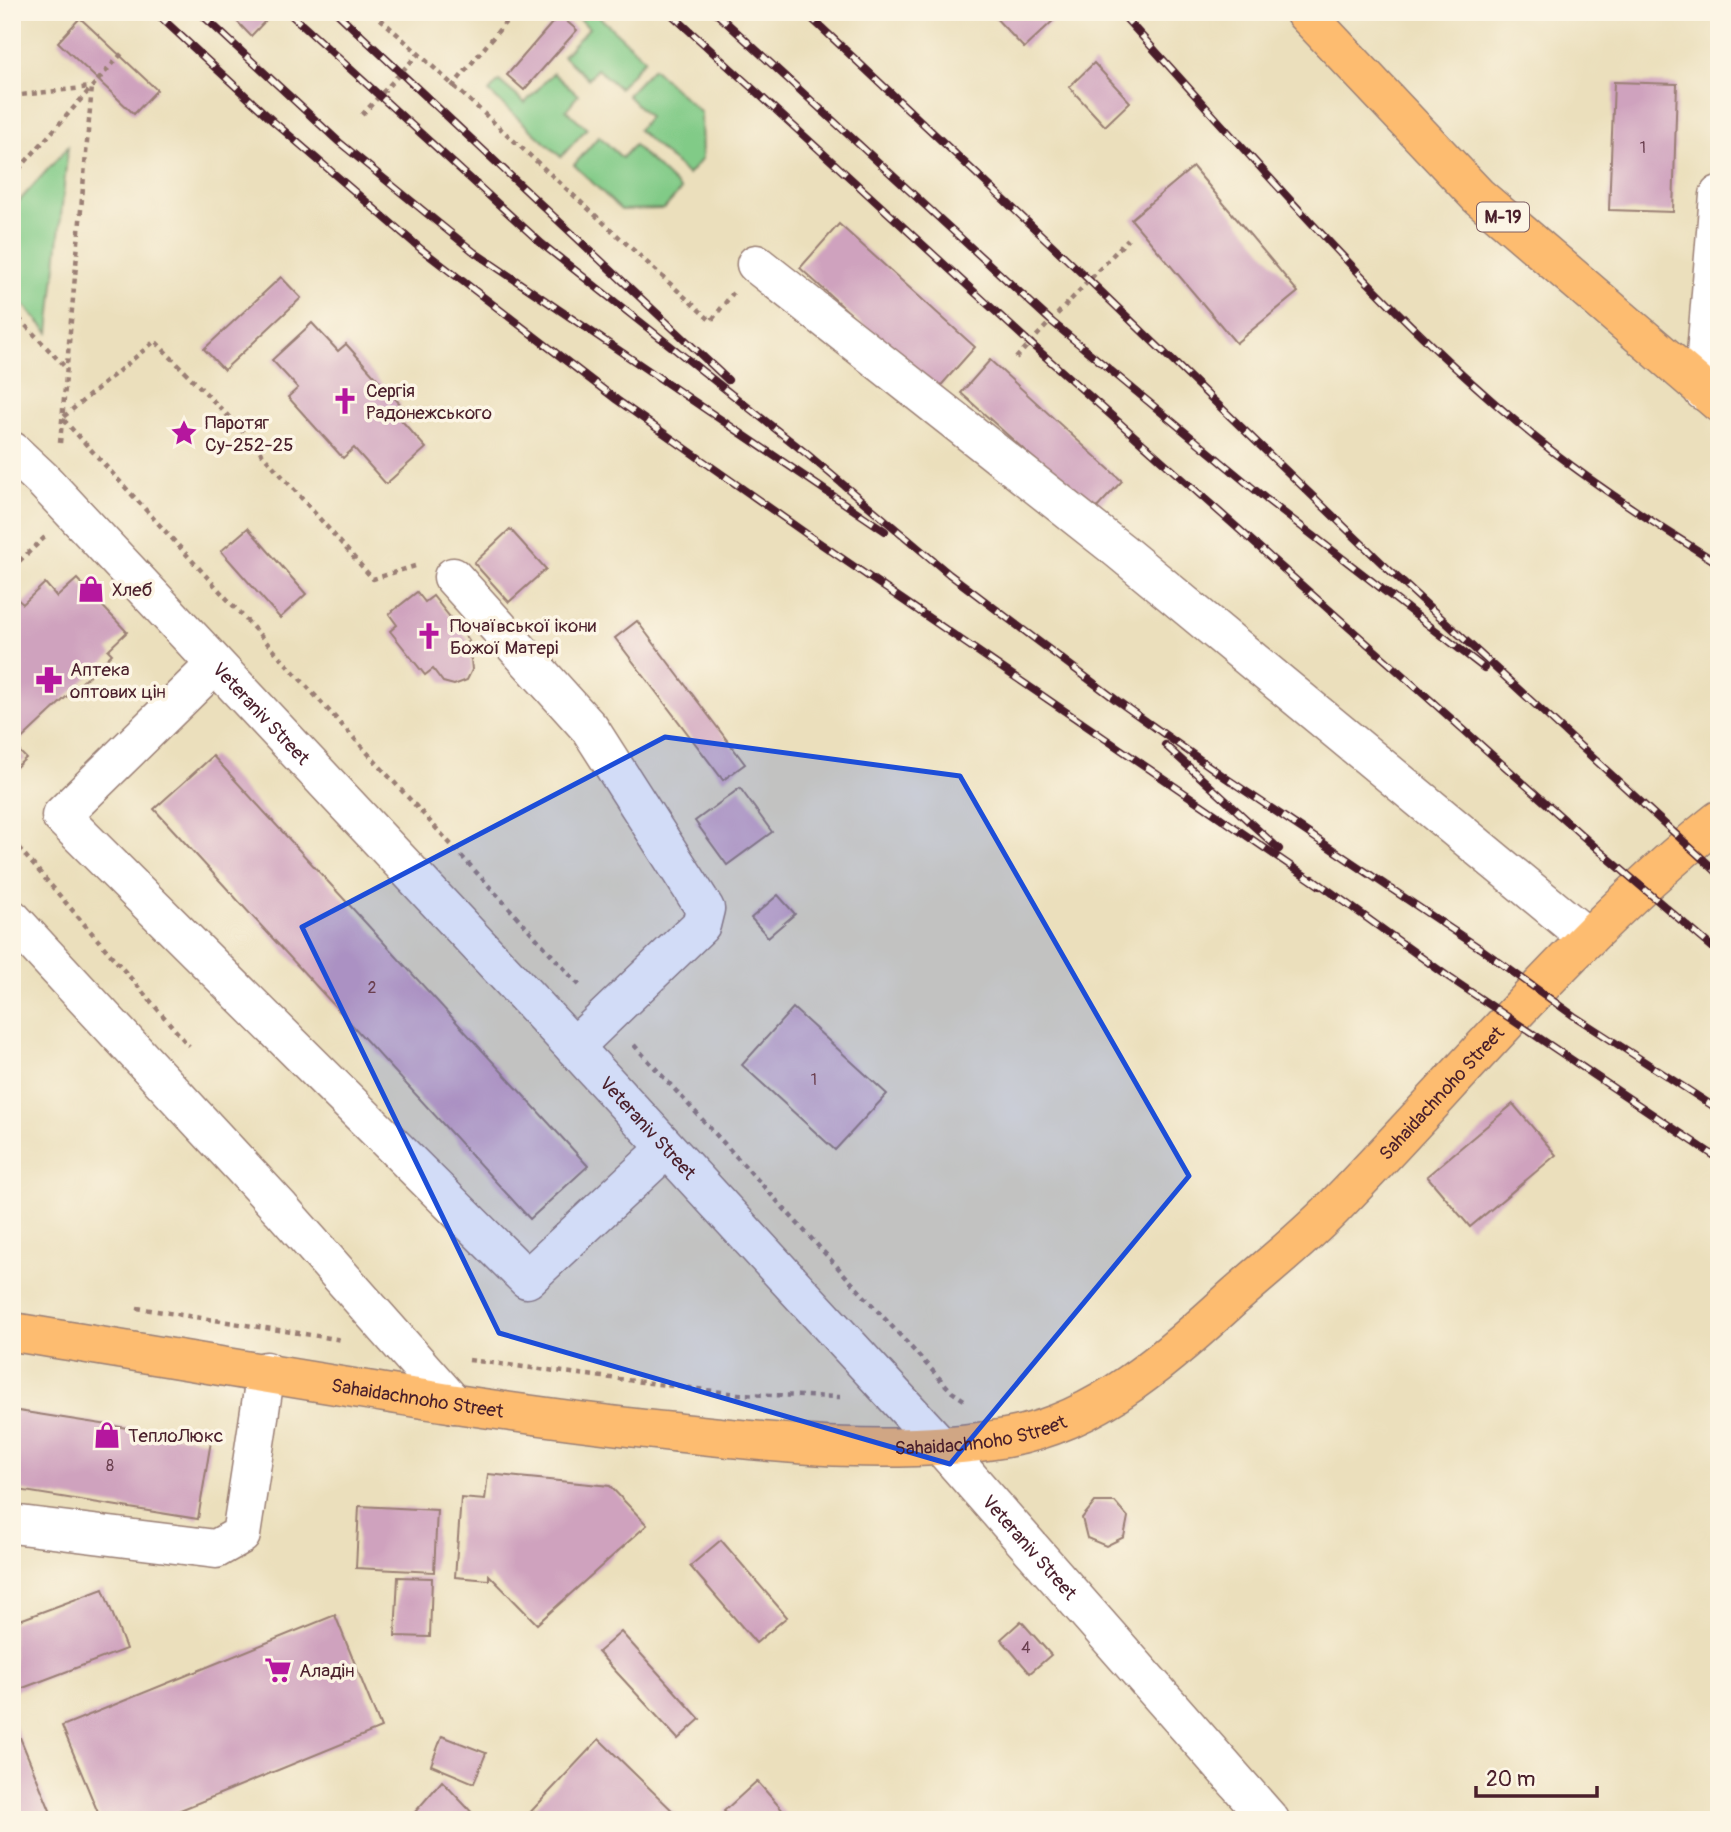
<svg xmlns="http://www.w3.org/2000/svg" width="1731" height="1832" viewBox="0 0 1731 1832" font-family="Pangolin,sans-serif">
<rect width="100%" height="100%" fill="#fcf5e5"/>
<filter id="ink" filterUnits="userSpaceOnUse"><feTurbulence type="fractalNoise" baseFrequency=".0143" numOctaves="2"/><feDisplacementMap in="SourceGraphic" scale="14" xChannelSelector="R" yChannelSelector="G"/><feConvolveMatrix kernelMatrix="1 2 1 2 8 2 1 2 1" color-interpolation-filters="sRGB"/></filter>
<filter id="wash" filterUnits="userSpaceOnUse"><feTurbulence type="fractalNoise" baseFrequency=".00686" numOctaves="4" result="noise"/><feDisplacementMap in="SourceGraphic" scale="28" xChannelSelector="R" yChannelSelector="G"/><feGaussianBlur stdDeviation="1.57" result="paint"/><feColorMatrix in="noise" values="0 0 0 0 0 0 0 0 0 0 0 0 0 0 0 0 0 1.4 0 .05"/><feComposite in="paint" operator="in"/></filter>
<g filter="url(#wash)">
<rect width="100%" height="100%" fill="#ebdfbc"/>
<!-- green -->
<g fill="#81cb87" stroke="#667559" stroke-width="2">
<path d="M572,12H594L645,59L619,88L597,69L588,79L563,56L589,28Z"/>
<path d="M653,68L701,113L702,159L688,175L638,130L649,117L627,95Z"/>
<path d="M553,73L578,95L566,110L587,128L561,157L489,92L499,81L525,103Z"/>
<path d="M599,136L622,158L634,145L681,190L664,209L621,210L574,165Z"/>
<path d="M68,147L49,333L12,292V209Z"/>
</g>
<g id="blocks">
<!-- building -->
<g fill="#cfa2be">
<path d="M228,12H264L269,17L251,36Z"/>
<path d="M990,12H1052L1057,17L1024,48Z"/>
<path d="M559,15L577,30L524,90L507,75Z"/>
<path d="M80,18L157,90L134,114L58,42Z"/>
<path d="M1094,63L1130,102L1105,126L1069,87Z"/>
<path d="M1614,82L1677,84L1673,212L1609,210Z"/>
<path d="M1193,167L1298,292L1236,343L1131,219Z"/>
<path d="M839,224L975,347L936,391L800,268Z"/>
<path d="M281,277L301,298L224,370L204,349Z"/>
<path d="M312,323L338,351L346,344L401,405L394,412L426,448L386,484L354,448L343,458L288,397L298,388L272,360Z"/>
<path d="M990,360L1122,481L1093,512L961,393Z"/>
<path d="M248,528L306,594L280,618L221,551Z"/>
<path d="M510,529L546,569L509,602L474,563Z"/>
<path d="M77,579L127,632L108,650L112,654L14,746L26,758L12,771V601L16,598L23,604L45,583L57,597Z"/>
<path d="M417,592L425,602L433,596L469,641L461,647L471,659L472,670L467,680L454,685L443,682L433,669L425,675L390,631L397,625L389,614Z"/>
<path d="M637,621L745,764L723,780L615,638Z"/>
<path d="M213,756L588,1166L530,1219L154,809Z"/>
<path d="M740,788L772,832L727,865L695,821Z"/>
<path d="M778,895L795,914L768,937L751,918Z"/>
<path d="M793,1008L887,1094L835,1150L742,1065Z"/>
<path d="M1513,1104L1556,1155L1470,1227L1427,1176Z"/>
<path d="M12,1410L211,1441L198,1519L12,1489Z"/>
<path d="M488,1474L610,1486L647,1525L537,1624L489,1575V1580L455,1577L461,1498L485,1500Z"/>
<path d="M1095,1502H1115L1128,1517L1124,1537L1106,1546L1087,1538L1082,1518Z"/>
<path d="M359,1506L437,1510L434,1572L356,1568Z"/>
<path d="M721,1540L787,1617L756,1643L690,1566Z"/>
<path d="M398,1577L432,1578L430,1637L395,1636Z"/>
<path d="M103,1589L126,1649L15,1691L12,1623Z"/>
<path d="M335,1615L381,1728L156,1820H101L62,1726Z"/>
<path d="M1021,1621L1051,1655L1030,1673L1001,1639Z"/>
<path d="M621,1632L700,1719L678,1739L598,1652Z"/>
<path d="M12,1718L54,1820H12Z"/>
<path d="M442,1736L486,1753L474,1783L431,1765Z"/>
<path d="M599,1739L682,1820H523Z"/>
<path d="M442,1781L479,1820H408Z"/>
<path d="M757,1781L791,1820H732L724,1811Z"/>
</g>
</g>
</g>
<g filter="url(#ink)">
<use href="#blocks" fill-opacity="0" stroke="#9a7f74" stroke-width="2"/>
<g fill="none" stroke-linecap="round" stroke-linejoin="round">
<defs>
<g id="minor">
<path d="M756,264L1120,551L1588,938"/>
<path d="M1703,391L1719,195"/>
<path id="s1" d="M12,451L42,479L574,1047L941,1446L1270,1820"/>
<path d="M453,577L590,729L705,909L701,925L574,1047"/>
<path d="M215,665L61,816L527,1279L666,1149"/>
<path d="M12,919L281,1209L454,1404"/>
<path d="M12,1524L216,1549L241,1535L266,1371"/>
</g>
<g id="major">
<path id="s2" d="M12,1332C232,1366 452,1409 673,1432C783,1444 895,1457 1006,1438C1052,1430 1093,1410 1131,1383C1168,1357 1202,1326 1236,1295C1270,1265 1307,1236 1338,1203C1463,1074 1578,932 1719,820"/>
</g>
<path id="highway" d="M1304,12L1478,196L1719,403"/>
</defs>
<!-- minor casing -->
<use href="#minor" stroke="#9a7f74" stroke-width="41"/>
<!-- major casing -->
<use href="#major" stroke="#9a7f74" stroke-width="41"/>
<!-- highway casing -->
<use href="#highway" stroke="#9a7f74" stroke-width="41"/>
<!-- path -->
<g stroke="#9a7f74" stroke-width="4.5" stroke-dasharray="5 5" stroke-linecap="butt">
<path d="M373,12L711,321L733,293"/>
<path d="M452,87L514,12"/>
<path d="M12,96L91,87"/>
<path d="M362,115L417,55"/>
<path d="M12,177L124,51"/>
<path d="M12,311L66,368"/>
<path d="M1016,358L1128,239"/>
<path d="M60,443L92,87"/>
<path d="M415,566L373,579L235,423L155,341L62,418L581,987"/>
<path d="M12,568L45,537"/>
<path d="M12,840L189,1046"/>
<path d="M634,1045L952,1392L967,1402"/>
<path d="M137,1308L343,1340"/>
<path d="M469,1360L737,1394L840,1397"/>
</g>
<!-- minor -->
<use href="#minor" stroke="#fff" stroke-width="38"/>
<!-- major -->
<use href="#major" stroke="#fdbc70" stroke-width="38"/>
<!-- highway -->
<use href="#highway" stroke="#fdbc70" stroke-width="38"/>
<defs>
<g id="rail">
<path d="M155,12L274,122L421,249L617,400L808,535L1320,886"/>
<path d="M199,12L339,142L474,252L885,531"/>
<path d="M288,12L542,244L807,454L949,574L1119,702L1226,778L1481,949L1574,1016L1719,1110"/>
<path d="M336,12L728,380"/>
<path d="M669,12L1030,343L1594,846L1719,953"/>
<path d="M715,12L1051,321L1266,499L1484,668"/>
<path d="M805,12L1089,280L1387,568L1719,874"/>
<path d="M1120,12C1258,163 1391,323 1552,451C1605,492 1662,528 1719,564"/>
<path d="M1165,745L1279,849"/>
<path d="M1313,879L1450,978L1719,1159"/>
</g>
</defs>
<!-- rail casing -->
<use href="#rail" stroke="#4a1f2b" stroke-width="8"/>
<!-- rail -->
<use href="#rail" stroke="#fcf5e5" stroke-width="5" stroke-dasharray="16" stroke-linecap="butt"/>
</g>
</g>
<!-- marked area -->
<path fill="#1d4ed8" fill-opacity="0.2" stroke="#1d4ed8" stroke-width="5" stroke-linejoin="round" d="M665,737L960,776L1189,1176L950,1464L499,1333L302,927Z"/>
<!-- icons -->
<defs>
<symbol id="church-bare" viewBox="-9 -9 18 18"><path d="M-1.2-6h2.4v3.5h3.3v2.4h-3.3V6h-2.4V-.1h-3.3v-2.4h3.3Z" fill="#b5179e" stroke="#fcf5e5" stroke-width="2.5" paint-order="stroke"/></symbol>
<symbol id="sight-bare" viewBox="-9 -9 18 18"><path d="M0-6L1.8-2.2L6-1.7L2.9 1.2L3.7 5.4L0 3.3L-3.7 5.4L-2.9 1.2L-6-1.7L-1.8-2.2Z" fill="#b5179e" stroke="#fcf5e5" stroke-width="2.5" paint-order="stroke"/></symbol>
<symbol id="shop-bare" viewBox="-9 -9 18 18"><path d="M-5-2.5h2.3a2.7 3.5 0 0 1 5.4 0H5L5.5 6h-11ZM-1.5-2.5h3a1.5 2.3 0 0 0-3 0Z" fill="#b5179e" stroke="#fcf5e5" stroke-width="2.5" paint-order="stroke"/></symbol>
<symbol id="pharmacy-bare" viewBox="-9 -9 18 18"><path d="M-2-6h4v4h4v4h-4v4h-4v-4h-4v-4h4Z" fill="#b5179e" stroke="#fcf5e5" stroke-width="2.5" paint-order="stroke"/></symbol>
<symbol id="supermarket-bare" viewBox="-9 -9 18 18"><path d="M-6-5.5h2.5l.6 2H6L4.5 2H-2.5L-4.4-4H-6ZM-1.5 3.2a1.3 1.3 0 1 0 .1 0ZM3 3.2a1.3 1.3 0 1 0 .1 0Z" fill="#b5179e" stroke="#fcf5e5" stroke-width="2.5" paint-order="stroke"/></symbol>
</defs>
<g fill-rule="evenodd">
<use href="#church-bare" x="326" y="382" width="38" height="38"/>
<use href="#sight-bare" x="165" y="414" width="38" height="38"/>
<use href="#shop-bare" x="72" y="570" width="38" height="38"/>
<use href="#church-bare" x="410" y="617" width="38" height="38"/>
<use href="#pharmacy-bare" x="30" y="661" width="38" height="38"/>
<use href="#shop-bare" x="88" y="1416" width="38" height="38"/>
<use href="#supermarket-bare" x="259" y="1651" width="38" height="38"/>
</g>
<g text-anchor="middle" stroke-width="7" stroke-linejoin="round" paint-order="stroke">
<!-- number labels -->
<g font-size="16" fill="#6b4050">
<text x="1643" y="153">1</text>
<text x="372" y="993">2</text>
<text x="814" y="1085">1</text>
<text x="110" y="1471">8</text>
<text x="1026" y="1653">4</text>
</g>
<!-- shield labels -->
<rect fill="#fcf5e5" stroke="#7f5f63" stroke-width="2" x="1477" y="202.5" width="52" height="29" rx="5"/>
<g font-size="18" font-weight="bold" fill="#4a1f2b">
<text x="1503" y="223">М-19</text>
</g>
<!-- poi labels -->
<g font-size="19" fill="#4a1f2b" stroke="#fcf5e5" text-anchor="start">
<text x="366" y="397">Сергія<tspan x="366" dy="22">Радонежського</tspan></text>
<text x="205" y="429">Паротяг<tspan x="205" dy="22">Су-252-25</tspan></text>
<text x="112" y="596">Хлеб</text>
<text x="450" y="632">Почаївської ікони<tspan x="450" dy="22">Божої Матері</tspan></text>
<text x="70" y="676">Аптека<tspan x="70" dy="22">оптових цін</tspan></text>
<text x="128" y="1442">ТеплоЛюкс</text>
<text x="299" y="1677">Аладін</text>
</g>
<!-- street labels -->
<g font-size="19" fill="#4a1f2b" stroke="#fcf5e5">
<text dy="7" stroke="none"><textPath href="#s1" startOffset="362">Veteraniv Street</textPath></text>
<text dy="7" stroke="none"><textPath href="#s2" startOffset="1566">Sahaidachnoho Street</textPath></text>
<text dy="7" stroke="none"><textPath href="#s1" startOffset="929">Veteraniv Street</textPath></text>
<text dy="7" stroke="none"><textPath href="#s2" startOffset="411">Sahaidachnoho Street</textPath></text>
<text dy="7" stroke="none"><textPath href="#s2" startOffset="978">Sahaidachnoho Street</textPath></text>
<text dy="7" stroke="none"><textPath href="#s1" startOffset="1496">Veteraniv Street</textPath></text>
</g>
</g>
<!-- margin -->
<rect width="1731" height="1832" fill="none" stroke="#fcf5e5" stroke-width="42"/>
<!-- scale -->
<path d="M1476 1786v10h121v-10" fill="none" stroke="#4a1f2b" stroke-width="3.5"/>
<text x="1486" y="1786" font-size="21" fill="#4a1f2b" stroke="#fcf5e5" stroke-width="5" paint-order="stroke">20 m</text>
</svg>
